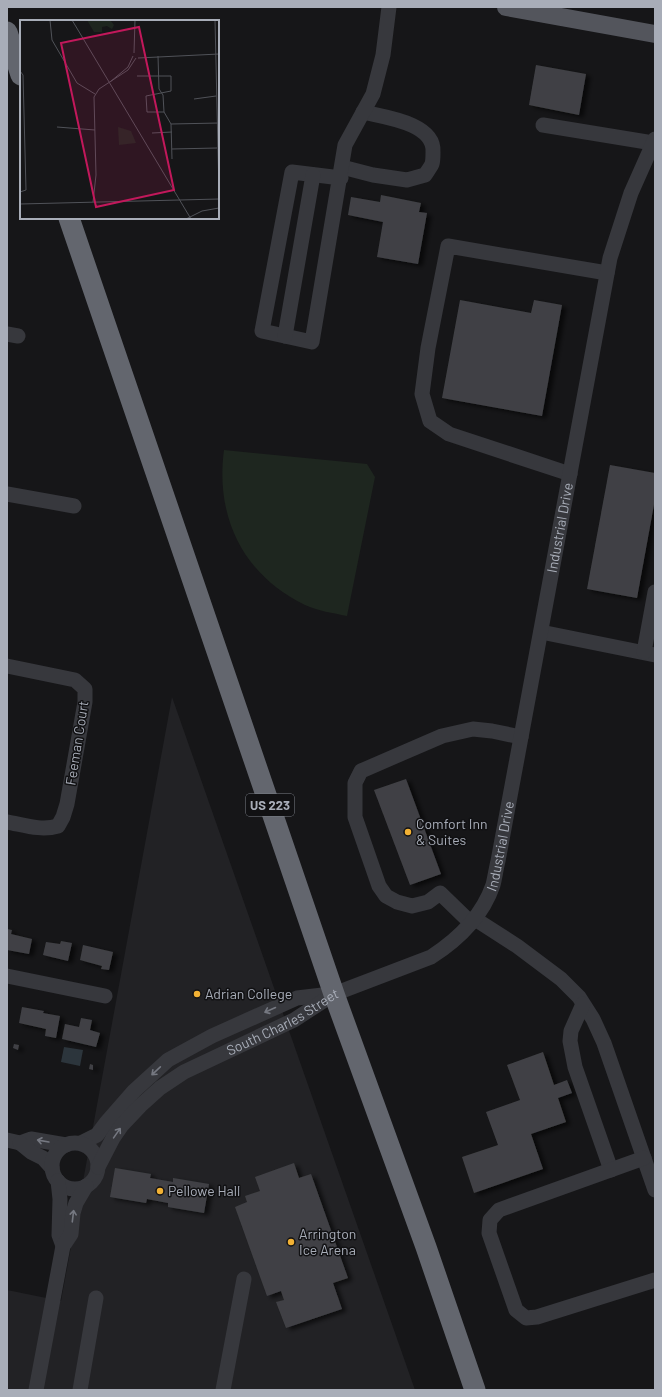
<svg xmlns="http://www.w3.org/2000/svg" width="662" height="1397" viewBox="0 0 662 1397" font-family="Barlow,sans-serif">
<defs>
<filter id="shadow"><feDropShadow dx="4.5" dy="2.5" stdDeviation="2" flood-color="#0009"/></filter>
</defs>
<rect width="100%" height="100%" fill="#161618"/>
<!-- built -->
<path fill="#222225" d="M172,697L415,1390H7V1290L61,1301Z"/>
<!-- green -->
<path fill="#1e261f" d="M224,450L367,464L375,477L347,616C333,613 318,611 305,605C243,575 215,517 224,450Z"/>
<!-- water -->
<path fill="#2c353c" d="M64,1047L83,1050L80,1066L61,1062Z"/>
<!-- building -->
<g fill="#404145" filter="url(#shadow)">
<path d="M536,65L586,74L579,115L529,105Z"/>
<path d="M381,195L421,203L419,212L427,213L418,264L377,257L383,222L348,215L351,197L380,202Z"/>
<path d="M460,300L531,313L534,300L562,305L542,416L442,398Z"/>
<path d="M610,465L655,473V499L637,598L587,589Z"/>
<path d="M406,779L441,874L410,885L374,790Z"/>
<path d="M7,929L12,930L11,934L32,939L29,954L7,950Z"/>
<path d="M61,941L72,943L68,961L43,955L46,942L60,944Z"/>
<path d="M83,945L113,952L109,970L101,969L102,966L80,960Z"/>
<path d="M22,1007L44,1011L43,1013L60,1016L56,1038L45,1036L46,1029L19,1023Z"/>
<path d="M81,1018L92,1020L90,1030L100,1033L96,1047L62,1039L65,1024L79,1027Z"/>
<path d="M14,1044L19,1045L18,1050L13,1048Z"/>
<path d="M543,1052L554,1085L567,1080L572,1093L558,1098L566,1122L531,1134L543,1169L474,1193L462,1157L498,1145L486,1112L520,1100L507,1065Z"/>
<path d="M90,1064L93,1065V1070L89,1069Z"/>
<path d="M294,1163L299,1178L311,1174L348,1278L333,1283L342,1309L286,1328L276,1302L284,1300L281,1291L267,1296L235,1207L247,1202L245,1196L260,1191L255,1177Z"/>
<path d="M115,1168L151,1174L150,1178L173,1182V1178L209,1184L204,1213L168,1207V1203L147,1199L146,1203L110,1197Z"/>
</g>
<g fill="none" stroke-linecap="round" stroke-linejoin="round">
<!-- minor -->
<g stroke="#37383d" stroke-width="15">
<path d="M543,125L653,143"/>
<path d="M342,167L373,175L407,180L425,175C427,172 430,168 432,164C433,161 433,156 433,152C435,123 384,117 363,112"/>
<path d="M341,178L292,172L262,331L312,342L345,145L373,94L383,55L389,7"/>
<path d="M7,334L18,336"/>
<path d="M285,336L313,175"/>
<path d="M570,474L449,434L430,421L422,394L428,348L448,246L607,273"/>
<path d="M7,494L74,506"/>
<path d="M541,632L655,655"/>
<path d="M644,652L655,592"/>
<path d="M7,666L75,680L85,689V702L67,804L63,817L58,826C41,831 24,825 7,822"/>
<path d="M475,919L517,946L561,979L579,997L593,1019L604,1043L655,1190"/>
<path d="M471,923L440,893L428,902L412,906L397,902L386,896L379,886L355,817V783L361,771L442,736L473,729L492,731L521,737"/>
<path d="M7,976L105,996"/>
<path d="M583,1004L571,1031L570,1041L575,1067L611,1170"/>
<path d="M7,1140L20,1143L31,1139L66,1145"/>
<path d="M20,1143L31,1152L43,1158L52,1168"/>
<path d="M81,1143L97,1135L106,1123L134,1091L168,1060L212,1036L297,998L331,994"/>
<circle cx="75" cy="1166" r="23"/>
<path d="M644,1158L499,1210L490,1220L489,1233L516,1310L526,1318L537,1317L655,1280"/>
<path id="s1" d="M98,1167L113,1138L122,1125L140,1106L160,1088L184,1072L294,1020L334,994L431,957C459,939 482,917 493,885C495,877 496,869 498,861L610,258L631,193L655,139"/>
<path d="M58,1181L60,1199L59,1235L63,1246"/>
<path d="M36,1390L63,1246L71,1234L73,1213L76,1203L86,1186"/>
<path d="M80,1390L96,1298"/>
<path d="M223,1390L244,1279"/>
</g>
<!-- major -->
<path stroke="#53555c" stroke-width="18" d="M506,7L655,34"/>
<!-- highway -->
<g stroke="#63666e" stroke-width="21">
<path d="M7,32L21,75"/>
<path d="M69,218L334,994L426,1247L475,1390"/>
</g>
</g>
<!-- one-way arrows -->
<defs><path id="oneway-shaft" d="M-6 0H5M1.5-3L5.5 0L1.5 3" fill="none" stroke-width="1.6" stroke-linecap="round" stroke-linejoin="round"/></defs>
<g stroke="#757881">
<use href="#oneway-shaft" transform="translate(270 1010) rotate(156)"/>
<use href="#oneway-shaft" transform="translate(156 1071) rotate(137)"/>
<use href="#oneway-shaft" transform="translate(117 1133) rotate(-55)"/>
<use href="#oneway-shaft" transform="translate(43 1141) rotate(-170)"/>
<use href="#oneway-shaft" transform="translate(73 1216) rotate(-83)"/>
</g>
<!-- markers -->
<g fill="#f2b134" stroke="#111113" stroke-width="1.5">
<circle cx="408" cy="832" r="4"/>
<circle cx="197" cy="994" r="4"/>
<circle cx="160" cy="1191" r="4"/>
<circle cx="291" cy="1242" r="4"/>
</g>
<g text-anchor="middle" stroke-width="3" stroke-linejoin="round" paint-order="stroke">
<!-- shield labels -->
<rect fill="#111113" stroke="#7b7e86" stroke-width="1" x="246" y="794" width="48" height="22" rx="3"/>
<g font-size="13" font-weight="bold" fill="#a8adb8">
<text x="270" y="810">US 223</text>
</g>
<!-- street labels -->
<g font-size="14" fill="#a8adb8" stroke="#111113">
<text dy="5" stroke="none"><textPath href="#s1" startOffset="864">Industrial Drive</textPath></text>
<text transform="translate(77 743) rotate(-81)" y="5">Feeman Court</text>
<text dy="5" stroke="none"><textPath href="#s1" startOffset="540">Industrial Drive</textPath></text>
<text dy="5" stroke="none"><textPath href="#s1" startOffset="241">South Charles Street</textPath></text>
</g>
<!-- poi labels -->
<g font-size="14" fill="#a8adb8" stroke="#111113" text-anchor="start">
<text x="416" y="829">Comfort Inn<tspan x="416" dy="16">&amp; Suites</tspan></text>
<text x="205" y="999">Adrian College</text>
<text x="168" y="1196">Pellowe Hall</text>
<text x="299" y="1239">Arrington<tspan x="299" dy="16">Ice Arena</tspan></text>
</g>
</g>
<!-- overview -->
<g transform="translate(20 20)">
<rect width="199" height="199" fill="#161618"/>
<path d="M67,0H90L94,5L92,9L87,6L82,7V12H74ZM98,107L111,111L116,123L99,125Z" fill="#1e261f"/>
<path fill="none" stroke="#505258" stroke-width="1" d="M30,0L32,20L57,63L75,74M52,0L171,199M195,0L199,173M114,33L115,0M138,36L139,69L143,75L144,92L151,104L152,139M118,38L199,34M0,51L3,55L6,170L0,172M117,56H151V71L126,76L127,92H144M90,62L108,47L113,36M174,79L196,76M151,104L199,103M37,107L75,110M132,113L152,112M152,129L197,128M73,182L76,155L74,77L79,69L108,50L116,38M0,184L199,179M166,199L182,191L199,188"/>
<path fill="#c2185b" fill-opacity="0.15" stroke="#c2185b" stroke-width="2" d="M119,7L154,170L76,187L41,23Z"/>
<rect width="199" height="199" fill="none" stroke="#a8adb8" stroke-width="2"/>
</g>
<!-- border -->
<rect width="662" height="1397" fill="none" stroke="#a8adb8" stroke-width="16"/>
</svg>
